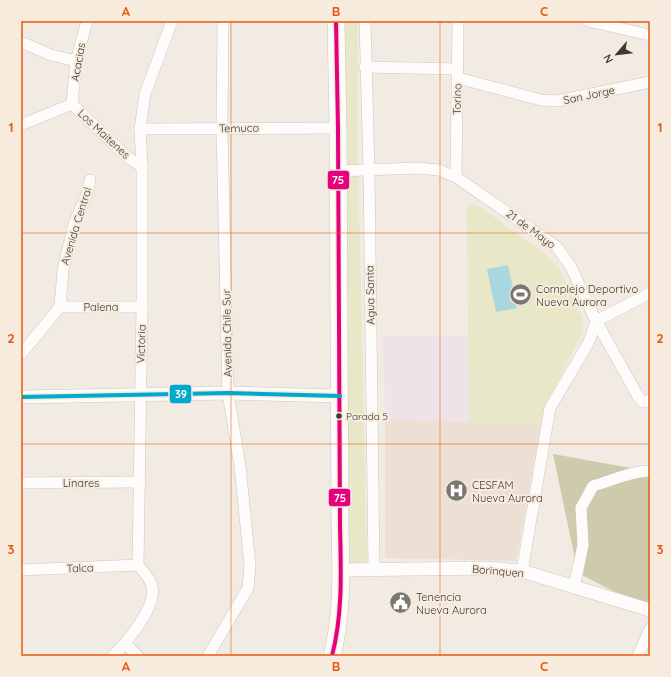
<svg xmlns="http://www.w3.org/2000/svg" width="671" height="677" viewBox="0 0 671 677" font-family="Quicksand,sans-serif">
<rect width="100%" height="100%" fill="#f1ebe4"/>
<!-- built -->
<path fill="#ebe0d3" d="M385,419L541,424L516,561L385,558Z"/>
<!-- education -->
<path fill="#efe3ea" d="M383,336H469V422L385,419Z"/>
<!-- green -->
<g fill="#e8e7c7">
<path d="M337,21H358V165L367,565L345,566Z"/>
<path d="M467,204L477,205L548,256L561,272L582,318L583,331L550,397L541,424L469,422Z"/>
</g>
<!-- forest -->
<path fill="#cdcbab" d="M553,454L642,470L650,469V610L578,573Z"/>
<!-- water -->
<path fill="#a8d7df" d="M508,265L517,308L496,312L487,269Z"/>
<g fill="none" stroke-linecap="round" stroke-linejoin="round">
<defs>
<g id="minor">
<path d="M365,21L369,170L374,570"/>
<path d="M588,21L650,35"/>
<path d="M21,42L51,55L76,61"/>
<path d="M365,67L458,69"/>
<path d="M458,78L541,100L557,101L650,82"/>
<path d="M72,104L126,156L142,167"/>
<path d="M72,104L76,61L87,21"/>
<path d="M21,125L72,104"/>
<path d="M140,129L338,128"/>
<path d="M338,171L417,168L439,170L456,177L557,247L571,267L596,321L589,342L550,408L522,571"/>
<path d="M456,177L458,21"/>
<path d="M650,293L596,321L639,398L643,402L650,400"/>
<path d="M60,307H142"/>
<path d="M21,354L60,307L63,270L74,224L87,194L90,180"/>
<path d="M21,483L140,482"/>
<path d="M21,570L138,565"/>
<path d="M574,588L583,545L581,508L593,486C611,481 631,471 650,471"/>
<path d="M125,644L138,656"/>
<path d="M113,656C127,642 157,607 152,586C150,578 143,571 138,565L142,307V167L140,129L145,94L172,21"/>
<path d="M208,656L248,588L250,566L240,466L228,393L222,129L223,21"/>
<path d="M638,656L650,629"/>
</g>
<g id="tertiary">
<path d="M21,397L228,393L340,396"/>
<path d="M341,570L488,568L522,571L650,610"/>
</g>
<path id="primary" d="M332,656C343,613 341,570 340,526L338,128L336,21"/>
</defs>
<!-- minor casing -->
<use href="#minor" stroke="#ccc7c1" stroke-width="12"/>
<!-- tertiary casing -->
<use href="#tertiary" stroke="#ccc7c1" stroke-width="14"/>
<!-- primary casing -->
<use href="#primary" stroke="#ccc7c1" stroke-width="18"/>
<!-- minor -->
<use href="#minor" stroke="#fdfcfb" stroke-width="11"/>
<!-- tertiary -->
<use href="#tertiary" stroke="#fdfcfb" stroke-width="13"/>
<!-- primary -->
<use href="#primary" stroke="#fdfcfb" stroke-width="17"/>
<defs>
<path id="bus-1" d="M332,656C343,613 341,570 340,526L338,128L336,21"/>
<path id="bus-2" d="M21,397L228,393L340,396"/>
</defs>
<!-- bus-1 casing -->
<use href="#bus-1" stroke="#f7ebde" stroke-width="7"/>
<!-- bus-2 casing -->
<use href="#bus-2" stroke="#f7ebde" stroke-width="7"/>
<!-- bus-1 -->
<use href="#bus-1" stroke="#e5007d" stroke-width="4"/>
<!-- bus-2 -->
<use href="#bus-2" stroke="#00a9ce" stroke-width="4"/>
</g>
<!-- grid -->
<path fill="none" stroke="#e8590c" stroke-width="1" stroke-opacity="0.55" d="M231,21V656M440,21V656M21,233H650M21,444H650"/>
<!-- icons -->
<defs>
<symbol id="stadium-disc" viewBox="-11 -11 22 22"><circle r="9.5" fill="#7b7771" stroke="#f7ebde"/><path d="M0-5a6.5 5 0 1 0 0 10a6.5 5 0 1 0 0-10ZM-3.5-1.8h7v3.6h-7Z" fill="#fff"/></symbol>
<symbol id="hospital-disc" viewBox="-11 -11 22 22"><circle r="9.5" fill="#7b7771" stroke="#f7ebde"/><path d="M-5-5h3v3.5h4V-5h3V5h-3V1.5h-4V5h-3Z" fill="#fff"/></symbol>
<symbol id="civic-disc" viewBox="-11 -11 22 22"><circle r="9.5" fill="#7b7771" stroke="#f7ebde"/><path d="M-.6-6.5H3V-4.5H.6V-3L4-1V1h2V6H-6V1h2V-1L-.6-3ZM-1.2 2.5V6h2.4V2.5Z" fill="#fff"/></symbol>
</defs>
<g fill-rule="evenodd">
<use href="#stadium-disc" x="508" y="282" width="25" height="25"/>
<use href="#hospital-disc" x="444" y="478" width="25" height="25"/>
<use href="#civic-disc" x="388" y="590" width="25" height="25"/>
</g>
<!-- markers -->
<circle fill="#3c3833" stroke="#f7ebde" stroke-width="1.5" cx="339" cy="416" r="3.5"/>
<g text-anchor="middle" stroke-width="4" stroke-linejoin="round" paint-order="stroke">
<!-- bus labels -->
<g font-size="10" fill="#3c3833" stroke="#f7ebde" text-anchor="start">
<text x="346" y="420">Parada 5</text>
</g>
<!-- street labels -->
<g font-size="11" fill="#3c3833" stroke="#f7ebde">
<text transform="translate(78 62) rotate(-80)" y="4">Acacias</text>
<text transform="translate(589 95) rotate(-12)" y="4">San Jorge</text>
<text transform="translate(457 99) rotate(-89)" y="4">Torino</text>
<text transform="translate(239 128) rotate(-1)" y="4">Temuco</text>
<text transform="translate(104 134) rotate(43)" y="4">Los Maitenes</text>
<text transform="translate(76 226) rotate(-73)" y="4">Avenida Central</text>
<text transform="translate(531 229) rotate(36)" y="4">21 de Mayo</text>
<text transform="translate(370 295) rotate(-91)" y="4">Agua Santa</text>
<text x="101" y="311">Palena</text>
<text transform="translate(227 333) rotate(-91)" y="4">Avenida Chile Sur</text>
<text transform="translate(141 344) rotate(-88)" y="4">Victoria</text>
<text x="81" y="487">Linares</text>
<text transform="translate(80 568) rotate(-2)" y="4">Talca</text>
<text transform="translate(498 571) rotate(5)" y="4">Borinquen</text>
</g>
<!-- poi labels -->
<g font-size="11" fill="#3c3833" stroke="#f7ebde" text-anchor="start">
<text x="536" y="293">Complejo Deportivo<tspan x="536" dy="13">Nueva Aurora</tspan></text>
<text x="472" y="489">CESFAM<tspan x="472" dy="13">Nueva Aurora</tspan></text>
<text x="416" y="601">Tenencia<tspan x="416" dy="13">Nueva Aurora</tspan></text>
</g>
</g>
<g stroke="#f7ebde" stroke-width="1.5">
<rect x="327" y="170" width="23" height="20" rx="4" fill="#e5007d"/>
<rect x="169" y="384" width="23" height="20" rx="4" fill="#00a9ce"/>
<rect x="328" y="488" width="23" height="19" rx="4" fill="#e5007d"/>
</g>
<g font-size="11" text-anchor="middle" font-weight="bold" fill="#fff">
<text x="338" y="184">75</text>
<text x="181" y="398">39</text>
<text x="340" y="502">75</text>
</g>
<!-- border -->
<rect width="671" height="677" fill="none" stroke="#f7ebde" stroke-width="44"/>
<!-- north arrow -->
<g transform="translate(617 54) rotate(242)" stroke="#f7ebde" stroke-width="3" paint-order="stroke">
<path d="M0-3L7 15L0 10L-7 15Z" fill="#3c3833"/>
<text y="-6" font-size="11" font-weight="bold" text-anchor="middle" fill="#3c3833">N</text>
</g>
<rect x="22" y="22" width="627" height="633" fill="none" stroke="#e8590c" stroke-width="1.5"/>
<g font-size="13" text-anchor="middle" font-weight="bold" fill="#e8590c">
<text x="126" y="16">A</text>
<text x="336" y="16">B</text>
<text x="544" y="16">C</text>
<text x="11" y="132">1</text>
<text x="660" y="132">1</text>
<text x="11" y="343">2</text>
<text x="660" y="343">2</text>
<text x="11" y="554">3</text>
<text x="660" y="554">3</text>
<text x="126" y="671">A</text>
<text x="336" y="671">B</text>
<text x="544" y="671">C</text>
</g>
</svg>
